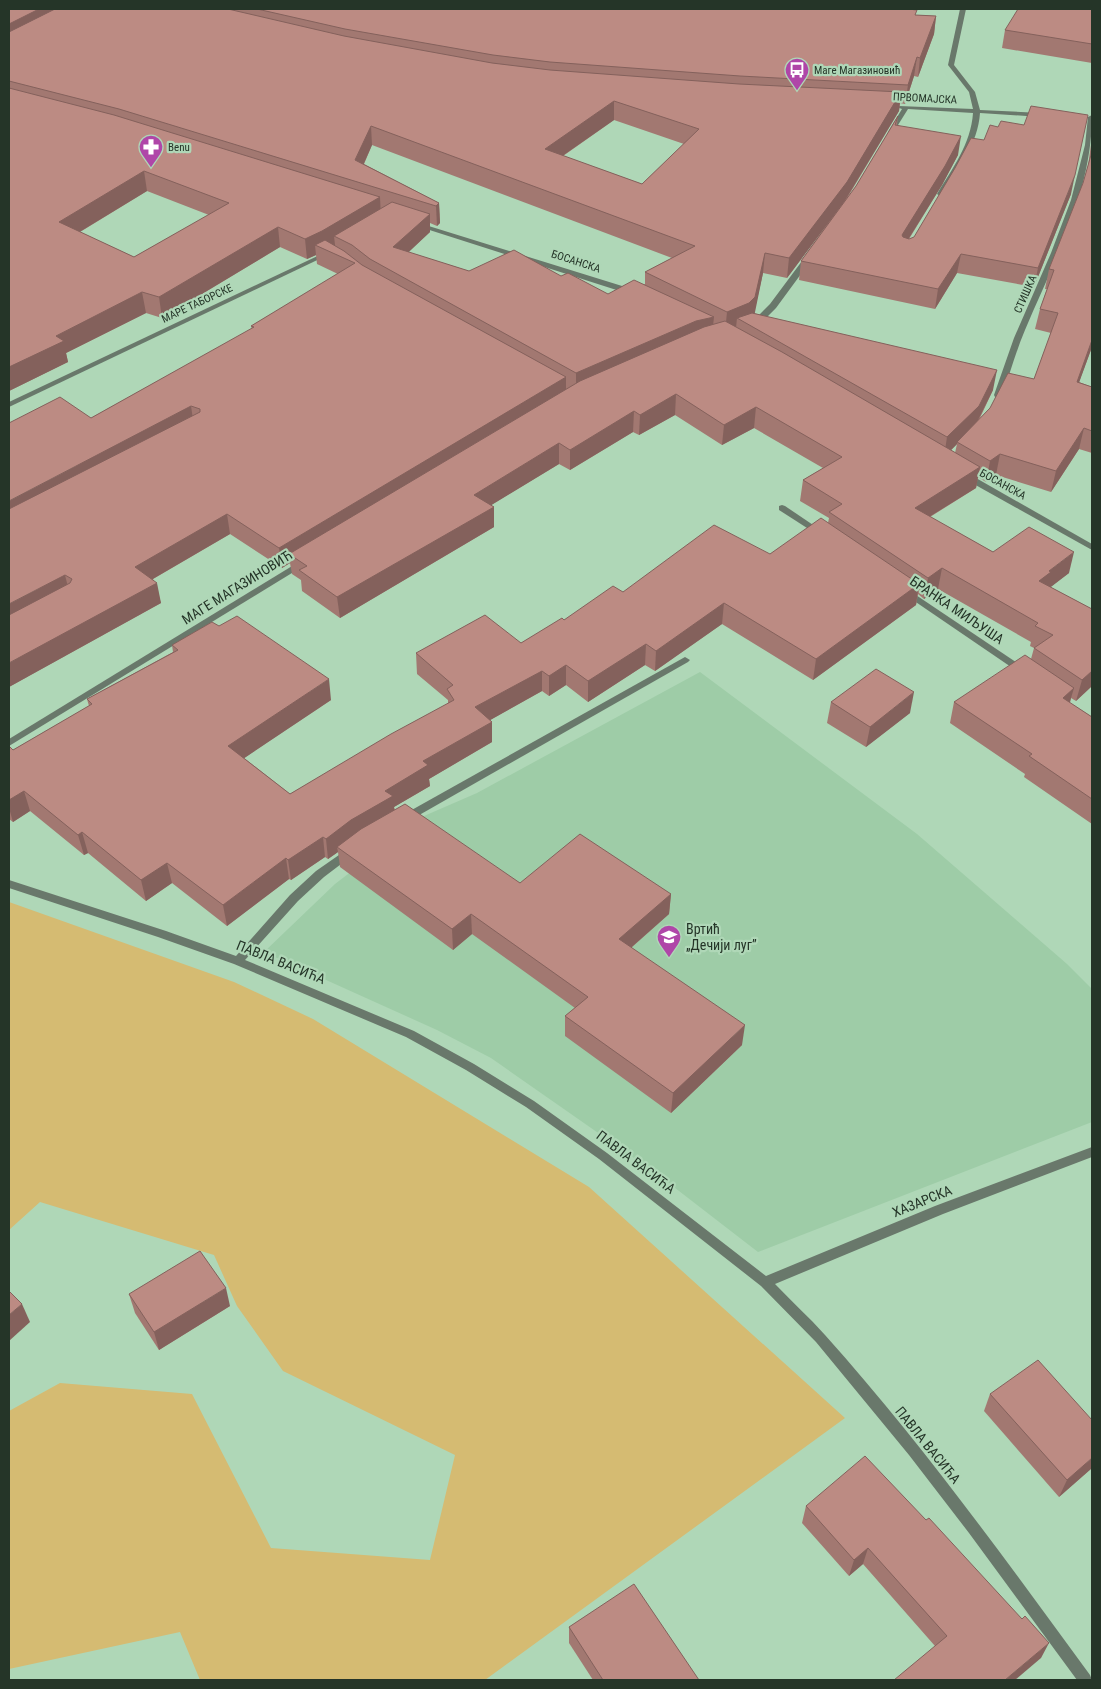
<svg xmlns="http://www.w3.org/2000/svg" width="1101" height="1689" viewBox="0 0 1101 1689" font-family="'Roboto Condensed',sans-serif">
<rect width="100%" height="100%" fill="#afd7b7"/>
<!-- built -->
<path fill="#9ecca7" d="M700,672L917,834L1067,964L1092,989V1122L758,1252L657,1174L491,1058L437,1030L264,952L335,884L424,816L477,793Z"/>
<!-- green -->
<path fill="#d5bb72" d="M9,902L234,982L313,1019L589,1187L845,1418L485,1680H200L180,1632L9,1669V1411L60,1383L192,1394L271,1548L430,1560L455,1455L283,1371L237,1306L214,1255L40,1202L9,1230Z"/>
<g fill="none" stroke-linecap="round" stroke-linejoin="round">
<!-- service -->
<path fill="#69786b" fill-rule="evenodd" d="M1092,115C1092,192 1054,261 1025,330C1016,351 1010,374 1002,395L998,397H995L994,395L1014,338L1051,253L1071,200L1085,145L1088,117Z"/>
<!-- minor -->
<g fill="#69786b" fill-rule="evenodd">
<path d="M960,9H966L954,65L975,92L980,110L1041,113L1044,115L1041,117L980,113C978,144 958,169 943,194L940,196L937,194C952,169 971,144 973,113L908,109L893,133L888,132L902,109L899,108V106L973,109L969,92L948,65Z"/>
<path d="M419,223L635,290L636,292L629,294L417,226L416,225Z"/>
<path d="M326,252L332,253L9,407V402Z"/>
<path d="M805,257L812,259L776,308L759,325H753V321L770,304Z"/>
<path d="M963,474H969L1092,544V550L963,478Z"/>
<path d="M782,505L785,506L825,533L821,536L818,535L779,510V506Z"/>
<path d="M302,560L305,561L306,563L305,565L9,746V739Z"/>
<path d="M907,589L1026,669L1028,671L1026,673H1020L904,594L903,592Z"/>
<path d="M685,657L690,660L688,662L407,822L404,823L399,819L401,816Z"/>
<path d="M349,848L354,852L353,855L324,877L298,901L245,960L414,1031L474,1064L534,1101L607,1153L766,1276L935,1206L1092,1147V1157L943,1214L775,1284C791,1301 809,1317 825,1335C921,1442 1005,1559 1090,1675L1092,1680H1077L969,1533L909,1455L816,1342L761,1286L599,1159L526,1107L466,1070L406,1037L234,964L158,937L9,888V880L166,931L236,956L290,895L316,871Z"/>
</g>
</g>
<!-- wall -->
<g fill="#a27871" fill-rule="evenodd">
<path d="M9,9H909L916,15L936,16L934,34L918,77L914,76L905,104L900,103L899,111L846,200L856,186L898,116L897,125L958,155L942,185L909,239L1071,194L1034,287L957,273L935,309L799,280L801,261L828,223L787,278L763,273L754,313L993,390L979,420L1034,379L1051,333L1035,329L1040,309L1047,289H1045L1049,269L1083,183L1088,166L1092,137V347L1079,382L1092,387V453L1079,449L1051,492L996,475L986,482L978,477L976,488L930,517L993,552L1069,573L1050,587L1092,609V686L1076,701L1071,698L1070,703L1092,717V824L1024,777L1025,774L950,723L954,702L1031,659L1034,648L1030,646L1031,642L938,589L924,599L918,594L916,605L813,680L722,624L655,671L645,665L588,702L566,685L549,696L542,691L490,720L492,722V742L429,779L430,786L394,807L395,810L520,883L671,894L669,914L631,948L742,1045L671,1113L565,1036V1016L575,1008L472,934L453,950L340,867L338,852L328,859L325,857L291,880L289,879L227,926L172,883L146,901L88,853L84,855L30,811L13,822L9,819V746L13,750L89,706L87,699L173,652L172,645L331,700L244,758L290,794L448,704V700L417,674L416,653L521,643L564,620L623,592L770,554L828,523L829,518L800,501L803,480L823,468L754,428L722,445L675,415L639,435L633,432L570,470L559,464L491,505L494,507V527L340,618L302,591L301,580L292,574L290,563L282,568L230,534L153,579L161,603L9,687L91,418L252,329L251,326L338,274L317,264L316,255L307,259L280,247L162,318L146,313L66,353L68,362L9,391ZM614,120L684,144L642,184L563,156ZM372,145L672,258L645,272V284L608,294L561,276L469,271L408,252L430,232V223L437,226L440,223L439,203L364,164ZM147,191L209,215L134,257L80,232ZM957,444L955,453L951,450Z"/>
<path d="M1092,9V63L1002,48L1005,30Z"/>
<path d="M831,702L910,713L866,747L827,723Z"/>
<path d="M129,1294L230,1306L159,1350L135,1313Z"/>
<path d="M990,1394L1092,1468L1059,1497L984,1411Z"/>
<path d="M806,1506L1041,1658L935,1646L863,1564L849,1576L802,1523Z"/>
<path d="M569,1627L699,1680H593L569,1643Z"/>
</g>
<!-- shaded-wall -->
<g fill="#84615c">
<path d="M39,9H80L9,44V24Z"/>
<path d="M936,16L934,34L918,77L920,58Z"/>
<path d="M917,57L914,76L905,104L908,85Z"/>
<path d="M901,92L899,111L844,202L787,278L789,258Z"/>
<path d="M614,101V120L545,168V149Z"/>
<path d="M371,126L372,145L357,179L355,160Z"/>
<path d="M961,136L958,155L942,185L899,254L902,235Z"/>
<path d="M144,171L147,191L63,242L59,222Z"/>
<path d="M1075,175L1071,194L1034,287L1038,268Z"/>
<path d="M380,197L381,217L334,236L335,245L326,250L315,245L316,255L307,259L305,239Z"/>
<path d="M439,203L440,223L437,226L436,206Z"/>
<path d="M430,214V232L394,266L393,247Z"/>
<path d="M278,227L280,247L162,318L159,297Z"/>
<path d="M765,253L763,273L754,317L737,318L736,328L725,332L727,312Z"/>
<path d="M961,254L957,273L935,309L938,289Z"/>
<path d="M142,292L146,313L66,353L68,362L9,391V367L56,336Z"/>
<path d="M714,317L712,335L576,392V373L696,321Z"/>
<path d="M1092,340V347L1072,402L1077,382Z"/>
<path d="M997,370L993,390L975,426L957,442V444L944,457L947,437Z"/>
<path d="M566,377V397L289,554L290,563L282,568L279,548Z"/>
<path d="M676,394L675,415L639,435L640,415Z"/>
<path d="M191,406L194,426L9,524V501Z"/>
<path d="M756,407L754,428L722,445L724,425Z"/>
<path d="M634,411L633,432L570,470V450Z"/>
<path d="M1084,428L1079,449L1051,492L1056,471Z"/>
<path d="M559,443V464L475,515L474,495Z"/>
<path d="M1000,454L996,475L986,482L990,461Z"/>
<path d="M980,467L976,488L911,528L915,508Z"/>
<path d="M494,507V527L340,618L337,597Z"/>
<path d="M227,514L230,534L139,587L135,567Z"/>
<path d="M1074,552L1069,573L1047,590L1039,581L1049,571Z"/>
<path d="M942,568L938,589L924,599L928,578Z"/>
<path d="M65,575L70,595L9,627V604Z"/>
<path d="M157,583L161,603L9,687V663Z"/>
<path d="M919,584L916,605L813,680L816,659Z"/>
<path d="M724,603L722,624L655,671L656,651Z"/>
<path d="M646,644L645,665L588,702V681Z"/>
<path d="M566,665V685L549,696V676Z"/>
<path d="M542,671V691L476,728L475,707Z"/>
<path d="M1092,671V686L1076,701L1082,680Z"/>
<path d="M329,679L331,700L231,767L228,746Z"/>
<path d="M1074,688L1068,708L1063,698Z"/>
<path d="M914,692L910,713L866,747L870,727Z"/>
<path d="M492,722V742L429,779L430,786L394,807L395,817L337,847L338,852L328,859L326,839L423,761Z"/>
<path d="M24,791L30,811L13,822L9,808V800Z"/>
<path d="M82,832L88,853L84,855L78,835Z"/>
<path d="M323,837L325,857L291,880L288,860Z"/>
<path d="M286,858L289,879L227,926L223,905Z"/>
<path d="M167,863L172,883L146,901L141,880Z"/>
<path d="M671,894L669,914L618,959L619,939Z"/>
<path d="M471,914L472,934L453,950L452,929Z"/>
<path d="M745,1025L742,1045L671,1113L673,1093Z"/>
<path d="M226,1288L230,1306L159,1350L154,1332Z"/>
<path d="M22,1304L30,1322L9,1341V1315Z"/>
<path d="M1092,1458V1468L1059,1497L1067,1480Z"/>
<path d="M868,1548L863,1564L849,1576L854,1560Z"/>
<path d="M1049,1643L1041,1658L1015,1680H1005Z"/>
</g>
<!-- building -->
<g fill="#bc8b83" stroke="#84615c" fill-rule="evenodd">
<path d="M9,9H39L9,24Z"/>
<path d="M55,9H228L344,36L492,63L550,70L739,84L901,92L847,182L789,258L765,253L755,297L749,303L727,312L645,272L695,246L371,126L355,160L439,203L436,206L119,109L9,81V32ZM614,101L699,129L642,184L545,149Z"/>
<path d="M257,9H908L917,10L915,15L936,16L920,58L917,57L908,85L740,76L550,62L493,55L345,29Z"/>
<path d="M1018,9H1092V44L1005,30Z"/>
<path d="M9,88L114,115L380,197L322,231L305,239L278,227L159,297L142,292L56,336L64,341L9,367ZM144,171L229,203L134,257L59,222Z"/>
<path d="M1031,106L1088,115L1075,175L1038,268L961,254L938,289L801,261L856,186L898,116L895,125L961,136L945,166L902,235L903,237L909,239L914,237L955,168L971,138L984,140L990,125L998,127L1001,121L1024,125Z"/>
<path d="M1092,147V340L1077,382L1092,387V431L1084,428L1056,471L1000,454L990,461L957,442L990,408L1008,373L1034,379L1058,313L1040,309L1054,270L1049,269L1083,183L1091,155Z"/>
<path d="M392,202L430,214L393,247L469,271L514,250L561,276L568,273L608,294L634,280L714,317L696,321L576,373L370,259L352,245L334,236Z"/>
<path d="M325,240L344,251L362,265L566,377L279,548L227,514L135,567L157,583L9,663V615L70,583L72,579L65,575L9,604V509L200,412V409L191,406L9,501V423L60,397L91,418L254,327L251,326L355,263L315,245Z"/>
<path d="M752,313L997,370L979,406L947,437L737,318Z"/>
<path d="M725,321L782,352L980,467L915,508L993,552L1029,527L1074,552L1049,571L1051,572L1039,581L1092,609V671L1082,680L1034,648L1053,635L1035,626L1038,623L942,568L928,578L829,512L842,504L803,480L842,457L756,407L724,425L676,394L640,415L634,411L570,450L559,443L474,495L494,507L337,597L299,570L307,566L289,554L580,381L704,327Z"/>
<path d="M821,518L919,584L816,659L724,603L656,651L646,644L588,681L566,665L549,676L542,671L475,707L492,722L423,761L428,765L385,791L393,796L351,820L326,839L323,837L288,860L286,858L223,905L167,863L141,880L82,832L78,835L24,791L9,800V746L13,750L92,704L87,699L178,650L172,645L212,622L219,626L237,616L329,679L228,746L290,794L391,734L454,700L447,689L453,685L416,653L485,615L521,643L562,618L564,620L613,586L623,592L714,525L770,554Z"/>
<path d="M1025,655L1074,688L1063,698L1092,717V799L1029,756L1032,754L954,702Z"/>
<path d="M876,669L914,692L870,727L831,702Z"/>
<path d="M405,804L520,883L580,834L671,894L619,939L745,1025L673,1093L565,1016L588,997L471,914L452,929L337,847L361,829Z"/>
<path d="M200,1251L226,1288L154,1332L129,1294Z"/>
<path d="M9,1291L22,1304L9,1315Z"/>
<path d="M1038,1360L1092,1420V1458L1067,1480L990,1394Z"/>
<path d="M865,1456L926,1520L929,1518L1022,1619L1025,1616L1049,1643L1005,1680H894L947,1636L868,1548L854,1560L806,1506Z"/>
<path d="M634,1584L699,1680H603L569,1627Z"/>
</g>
<!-- icons -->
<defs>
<symbol id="bus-pin" viewBox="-11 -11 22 30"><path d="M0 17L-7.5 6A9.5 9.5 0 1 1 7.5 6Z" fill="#af46a8" stroke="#afd7b7"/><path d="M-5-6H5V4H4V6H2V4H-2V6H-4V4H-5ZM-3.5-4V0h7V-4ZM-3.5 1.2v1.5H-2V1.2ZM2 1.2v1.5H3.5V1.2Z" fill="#fff"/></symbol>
<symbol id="pharmacy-pin" viewBox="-11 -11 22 30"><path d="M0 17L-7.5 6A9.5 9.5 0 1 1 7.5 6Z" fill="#af46a8" stroke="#afd7b7"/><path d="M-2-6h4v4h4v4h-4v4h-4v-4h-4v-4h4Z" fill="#fff"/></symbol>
<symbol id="school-pin" viewBox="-11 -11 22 30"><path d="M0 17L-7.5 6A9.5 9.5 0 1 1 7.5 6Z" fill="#af46a8" stroke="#afd7b7"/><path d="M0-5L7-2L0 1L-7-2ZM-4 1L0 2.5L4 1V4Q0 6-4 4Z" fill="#fff"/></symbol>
</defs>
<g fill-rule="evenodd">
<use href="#bus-pin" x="783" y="56" width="28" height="38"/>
<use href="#pharmacy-pin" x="137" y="133" width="28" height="38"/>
<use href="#school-pin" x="655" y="923" width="28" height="38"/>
</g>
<g text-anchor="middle" stroke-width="4.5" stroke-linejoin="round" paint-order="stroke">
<!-- far-poi labels -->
<g font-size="11" fill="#253528" stroke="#afd7b7" text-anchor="start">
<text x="814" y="74">Маге Магазиновић</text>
<text x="168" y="151">Benu</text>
</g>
<!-- far-street labels -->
<g font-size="11" fill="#253528" stroke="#afd7b7">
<text transform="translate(925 98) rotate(3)" y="4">ПРВОМАЈСКА</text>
<text transform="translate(576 261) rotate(18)" y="4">БОСАНСКА</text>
<text transform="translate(1025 294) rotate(-66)" y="4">СТИШКА</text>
<text transform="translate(197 303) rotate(-25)" y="4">МАРЕ ТАБОРСКЕ</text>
<text transform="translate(1003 484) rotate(29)" y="4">БОСАНСКА</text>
</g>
<!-- street labels -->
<g font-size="14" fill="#253528" stroke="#afd7b7">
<text transform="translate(237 587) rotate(-32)" y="5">МАГЕ МАГАЗИНОВИЋ</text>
<text transform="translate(957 610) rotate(34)" y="5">БРАНКА МИЉУША</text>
<text transform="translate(281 962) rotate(22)" y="5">ПАВЛА ВАСИЋА</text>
<text transform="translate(636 1162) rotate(37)" y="5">ПАВЛА ВАСИЋА</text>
<text transform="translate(922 1201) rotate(-22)" y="5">ХАЗАРСКА</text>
<text transform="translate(928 1445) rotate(51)" y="5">ПАВЛА ВАСИЋА</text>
</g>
<!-- poi labels -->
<g font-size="14" fill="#253528" stroke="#afd7b7" text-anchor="start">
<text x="686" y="934">Вртић<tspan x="686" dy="16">„Дечији луг”</tspan></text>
</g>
</g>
<!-- border -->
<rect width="1101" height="1689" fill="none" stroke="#253528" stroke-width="20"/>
</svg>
